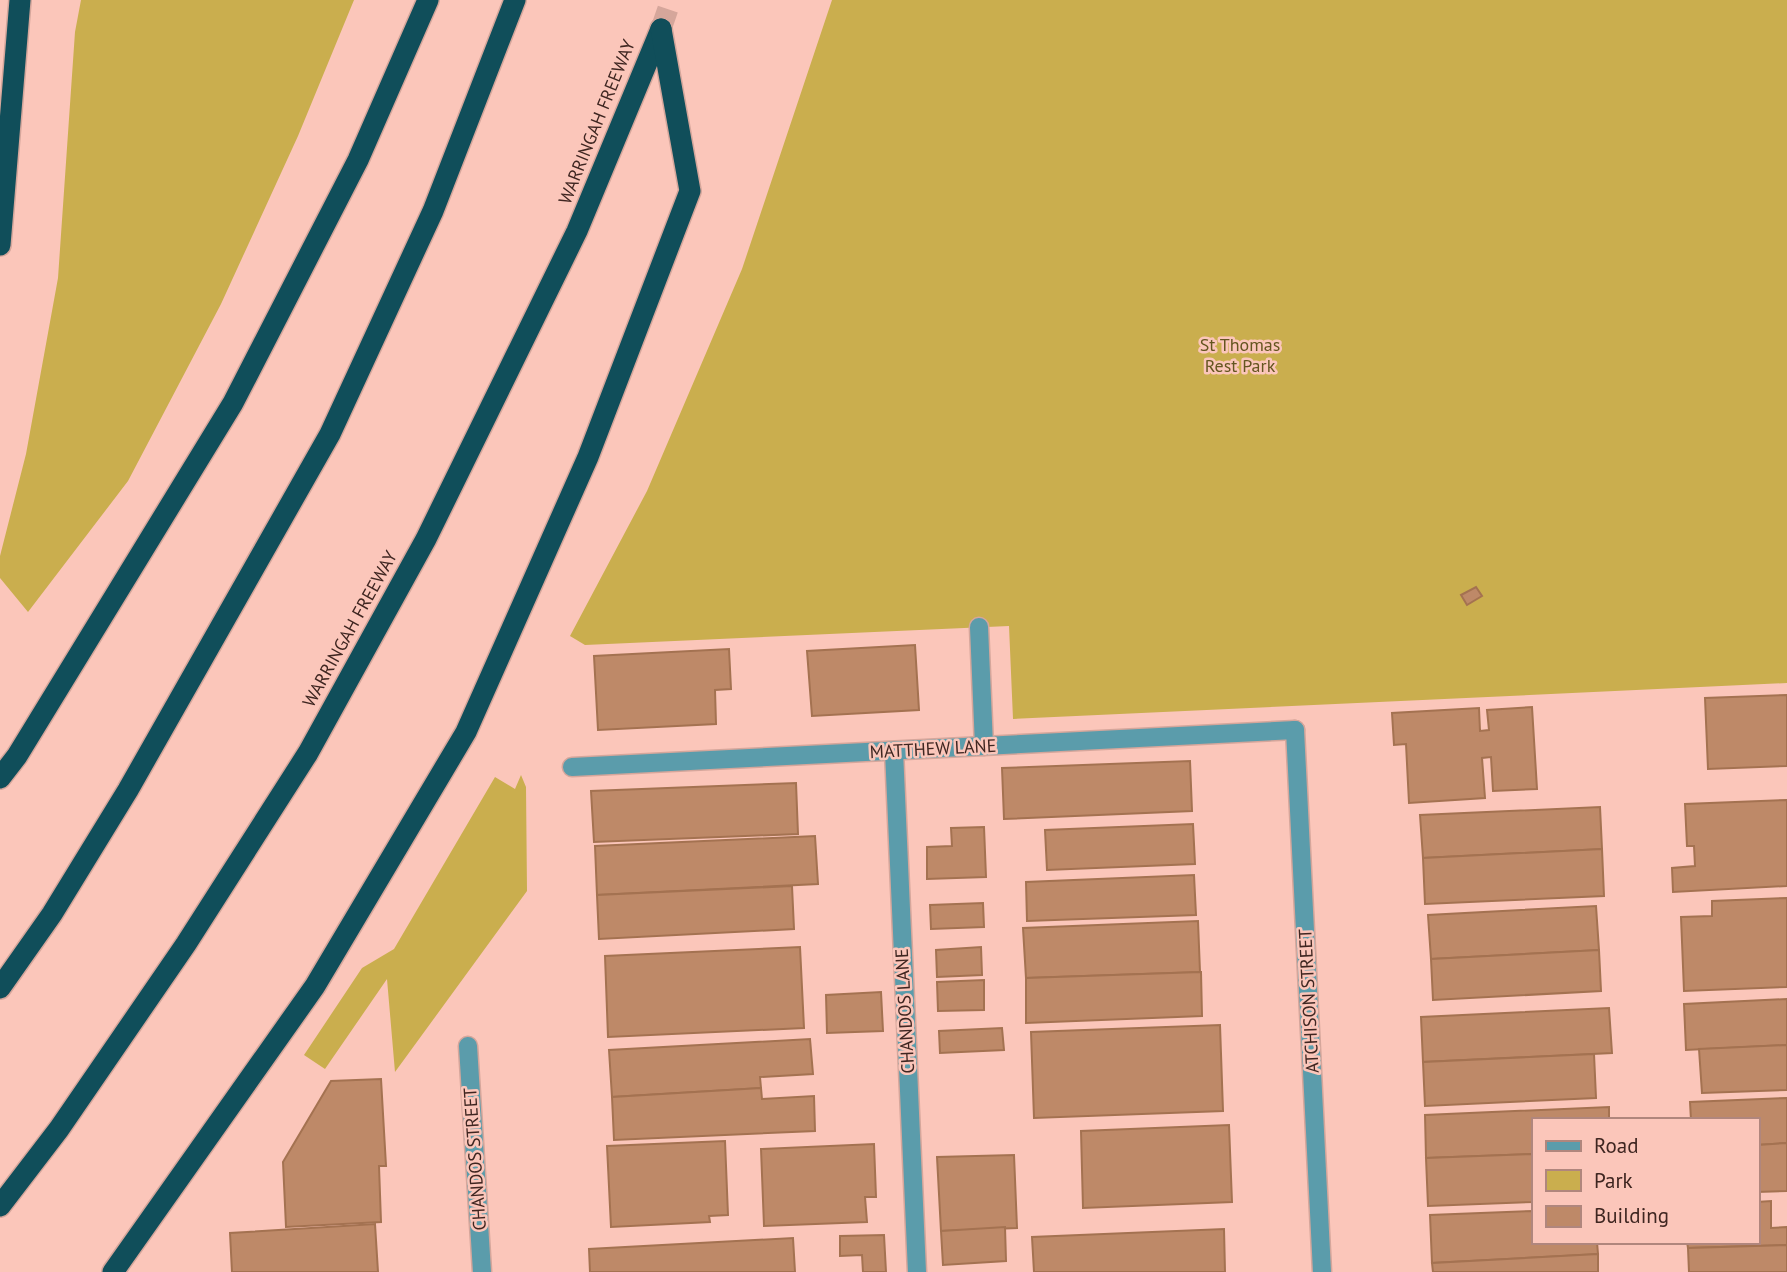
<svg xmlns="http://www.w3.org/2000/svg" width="1787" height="1272" viewBox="0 0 1787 1272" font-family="'PT Sans',sans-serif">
<rect width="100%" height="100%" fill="#fbc6ba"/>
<!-- green -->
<g fill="#caae4e">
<path d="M81,0H354L298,136L221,304L128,481L28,612L0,578V556L26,454L58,278L75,32Z"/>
<path d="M832,0H1787V683L1013,719L1009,626L585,645L570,636L647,491L742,269Z"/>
<path d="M521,775L526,787L527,891L395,1072L387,979L325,1069L304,1055L362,968L394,949L495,777L515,789Z"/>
</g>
<!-- building -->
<g fill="#be8968" stroke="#a47251" stroke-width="2">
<path d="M1476,587L1482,596L1467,605L1461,595Z"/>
<path d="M915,645L919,710L812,716L807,651Z"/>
<path d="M729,649L731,689L715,690L716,724L598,730L594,656Z"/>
<path d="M1787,695V766L1708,769L1705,698Z"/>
<path d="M1532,707L1537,789L1493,791L1491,757L1482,758L1485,798L1409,803L1406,744L1394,745L1392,713L1479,708L1480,731L1489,730L1487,710Z"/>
<path d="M1190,761L1192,811L1004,819L1002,768Z"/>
<path d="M796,783L798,834L594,842L591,791Z"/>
<path d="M1787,800V886L1673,892L1672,868L1695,866L1694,846H1687L1685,804Z"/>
<path d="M1600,807L1602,849L1423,858L1420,815Z"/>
<path d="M1193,824L1195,864L1047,870L1045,830Z"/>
<path d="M984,827L986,877L927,879V847L952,846L951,828Z"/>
<path d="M815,836L818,884L597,895L595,846Z"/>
<path d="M1602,849L1604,896L1425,904L1423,858Z"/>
<path d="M1194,875L1196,915L1027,921L1026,882Z"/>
<path d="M792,886L794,929L599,939L597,895Z"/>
<path d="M1787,898V987L1684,991L1681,917L1712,916V901Z"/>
<path d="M983,903L984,927L931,929L930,905Z"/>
<path d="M1596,906L1599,950L1431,959L1428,915Z"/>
<path d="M1198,921L1200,972L1026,978L1023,928Z"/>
<path d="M800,947L804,1028L608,1037L605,956Z"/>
<path d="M981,947L982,975L937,977L936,950Z"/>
<path d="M1599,950L1601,991L1433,1000L1431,959Z"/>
<path d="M1201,972L1202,1016L1026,1023V978Z"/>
<path d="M984,980V1010L938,1011L937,982Z"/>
<path d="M881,992L883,1031L827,1033L826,995Z"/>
<path d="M1787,999V1045L1686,1050L1684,1004Z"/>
<path d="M1609,1008L1612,1053L1423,1062L1421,1017Z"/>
<path d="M1220,1025L1223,1111L1034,1118L1031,1032Z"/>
<path d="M1002,1028L1004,1050L940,1053L939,1031Z"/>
<path d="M810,1039L813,1074L760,1077L761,1088L612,1097L609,1050Z"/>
<path d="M1787,1045V1090L1702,1093L1699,1049Z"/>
<path d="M1594,1054L1596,1098L1425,1106L1423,1062Z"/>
<path d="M381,1079L386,1166H379L381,1222L286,1227L283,1162L331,1081Z"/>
<path d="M761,1088L762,1099L814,1096L815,1131L614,1140L612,1097Z"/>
<path d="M1787,1098V1143L1757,1145V1120H1691L1690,1102Z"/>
<path d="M1609,1107V1120H1533V1154L1426,1158L1425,1115Z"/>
<path d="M1229,1125L1232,1202L1083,1208L1081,1131Z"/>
<path d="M725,1141L728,1215L709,1216L710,1222L611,1227L607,1146Z"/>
<path d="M1787,1143V1191L1757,1192V1145Z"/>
<path d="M874,1144L876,1197H865L867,1222L764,1226L761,1149Z"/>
<path d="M1533,1154V1202L1428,1206L1426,1158Z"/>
<path d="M1014,1155L1017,1228L941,1231L937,1157Z"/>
<path d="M1771,1201V1228L1787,1227V1245L1688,1248L1687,1242H1757V1202Z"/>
<path d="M1533,1211V1242H1597L1598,1254L1432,1263L1430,1215Z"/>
<path d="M375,1224L378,1272H232L230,1233Z"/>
<path d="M1005,1227L1006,1261L943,1265L941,1231Z"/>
<path d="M1224,1229L1225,1272H1034L1032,1237Z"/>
<path d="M884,1235L886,1272H863L862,1255L840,1256V1236Z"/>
<path d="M793,1238L795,1272H590L589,1249Z"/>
<path d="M1787,1245V1272H1689L1688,1248Z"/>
<path d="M1598,1254V1272H1433L1432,1263Z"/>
</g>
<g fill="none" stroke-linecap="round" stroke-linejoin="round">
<!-- highway-tunnel -->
<path stroke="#d5a69b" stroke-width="21" stroke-dasharray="21 10" stroke-linecap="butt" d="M661,29L671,0"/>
<defs>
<g id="lane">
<path d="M979,627L984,746"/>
<path d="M894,751L917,1272"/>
<path d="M572,767L1295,730"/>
</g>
<g id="street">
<path d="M1295,730L1322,1272"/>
<path d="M468,1046L482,1272"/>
</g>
<g id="highway">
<path d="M0,245L20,0"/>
<path d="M0,778L17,756L233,403L358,160L428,0"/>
<path d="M0,988L52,914L128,790L330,434L433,211L515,0"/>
<path d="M0,1206L59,1129L186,944L308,753L426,539L577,231L661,29"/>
<path d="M113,1272L315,986L466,732L588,457L690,191L661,29"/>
</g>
</defs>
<!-- lane casing -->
<use href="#lane" stroke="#d5a69b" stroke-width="21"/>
<!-- street casing -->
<use href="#street" stroke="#d5a69b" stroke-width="21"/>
<!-- highway casing -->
<use href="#highway" stroke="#d5a69b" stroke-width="24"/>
<!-- lane -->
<use href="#lane" stroke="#5b9cab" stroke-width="18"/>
<!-- street -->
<use href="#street" stroke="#5b9cab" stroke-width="18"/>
<!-- highway -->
<use href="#highway" stroke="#104e5a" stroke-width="21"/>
</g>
<g text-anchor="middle" stroke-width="5" stroke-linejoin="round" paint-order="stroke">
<!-- street labels -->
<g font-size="18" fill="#3f2621" stroke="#fbc6ba">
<text transform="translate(597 122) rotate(-68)" y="6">WARRINGAH FREEWAY</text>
<text transform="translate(350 629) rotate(-61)" y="6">WARRINGAH FREEWAY</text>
<text transform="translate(933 749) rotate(-3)" y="6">MATTHEW LANE</text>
<text transform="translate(1309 1001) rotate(-93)" y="6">ATCHISON STREET</text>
<text transform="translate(905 1011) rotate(-93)" y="6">CHANDOS LANE</text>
<text transform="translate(475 1159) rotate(-94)" y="6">CHANDOS STREET</text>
</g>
<!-- park labels -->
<g font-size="18" fill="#64551f" stroke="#fbc6ba">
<text x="1240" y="351">St Thomas<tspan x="1240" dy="21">Rest Park</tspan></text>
</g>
</g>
<!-- legend -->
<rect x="1532" y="1118" width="228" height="126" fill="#fbc6ba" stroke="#b0867d" stroke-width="2"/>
<rect x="1546" y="1141" width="35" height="10" fill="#5b9cab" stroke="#b0867d" stroke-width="2"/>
<text x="1594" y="1153" font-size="21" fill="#3f2621">Road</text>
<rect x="1546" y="1170" width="35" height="21" fill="#caae4e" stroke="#b0867d" stroke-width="2"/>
<text x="1594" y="1188" font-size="21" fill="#3f2621">Park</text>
<rect x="1546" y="1206" width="35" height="21" fill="#be8968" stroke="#b0867d" stroke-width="2"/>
<text x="1594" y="1223" font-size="21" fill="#3f2621">Building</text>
</svg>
